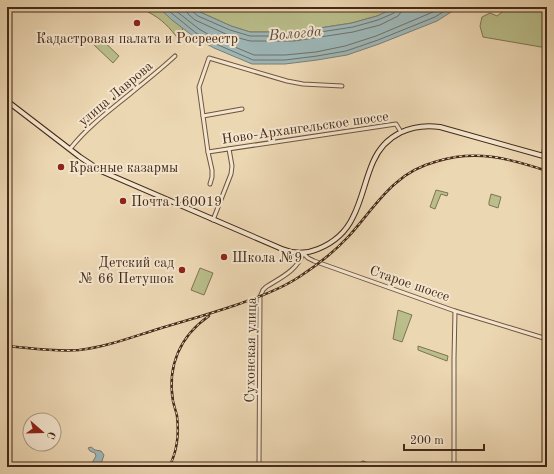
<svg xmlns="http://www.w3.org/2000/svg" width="554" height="474" viewBox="0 0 554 474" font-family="'Old Standard TT',serif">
<rect width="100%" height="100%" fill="#ecd7b3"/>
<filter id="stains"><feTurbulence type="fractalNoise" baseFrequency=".005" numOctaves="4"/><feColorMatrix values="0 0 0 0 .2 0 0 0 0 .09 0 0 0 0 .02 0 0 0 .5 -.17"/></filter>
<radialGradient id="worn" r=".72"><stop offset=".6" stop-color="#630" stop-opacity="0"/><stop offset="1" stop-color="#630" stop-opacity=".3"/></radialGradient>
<!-- green -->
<g fill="#b9be8b" stroke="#7f7451">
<path d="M146,7H158L183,28L179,40C170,28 162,19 148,12Z"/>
<path d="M193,7H397L377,16L352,23L294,32H250L231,26L200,12Z"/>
<path d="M514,7H547V48L483,37L480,26L482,17L490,13L497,16L502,12Z"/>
<path d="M99,37L119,56L113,63L92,43Z"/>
<path d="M436,190L448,193L447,196L441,194L435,209L430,207Z"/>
<path d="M491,194L501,197L498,208L489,205V202Z"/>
<path d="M200,268L213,273L204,295L191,290Z"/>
<path d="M398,310L412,315L402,342L393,339Z"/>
<path d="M418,346L448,356L447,361L418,350Z"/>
</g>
<!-- water -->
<g fill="#9db7b8" stroke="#7a7e78">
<path d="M158,7H193L200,12L231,26L250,32H294L352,23L377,16L397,7H459L437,21L379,44L347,55L317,60L285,64H252L214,48L194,37L172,20Z"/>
<path d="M91,447L95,450L101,451L104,455L101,464L99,467H94L92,463L96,456L95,453L90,451L88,448Z"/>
</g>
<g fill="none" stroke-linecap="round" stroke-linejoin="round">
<!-- shore -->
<g stroke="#717068" stroke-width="1">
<path d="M164,7L196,33L216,44L253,60H285L317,56L346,51L378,40L435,17L451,7"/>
<path d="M171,7L199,29L218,40L254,55H285L316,52L345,46L376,36L433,12L442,7"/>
<path d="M186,7L188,14L195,20L228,35L250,41H294L353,32L380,25L398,16L401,12L402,7"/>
<path d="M191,7L192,11L198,16L230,30L250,36H294L353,27L378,20L394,13L397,10V7"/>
</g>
<defs>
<g id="minor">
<path d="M203,116L242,109"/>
<path d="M70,149C87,127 109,111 131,93C146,81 161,69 175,56"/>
<path d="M208,152L396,124L401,132"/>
<path d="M543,156L547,136"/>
<path d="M210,184L212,177V170L208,152L199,87L209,58L287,81L303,84L342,86"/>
<path d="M213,220L231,174L232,166L229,149"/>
<path d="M363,463L372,467"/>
<path d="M259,467L260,297L263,290L266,287C280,278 298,270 303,253L308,258L314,261L455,311L547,339"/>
<path d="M454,467V358L455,311"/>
</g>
<path id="secondary" d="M7,101L80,157L101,171L282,249C294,254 306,254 318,249C333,243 346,232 353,217C362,200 365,180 373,162C385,134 412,123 440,127L547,157"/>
</defs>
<!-- minor casing -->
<use href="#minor" stroke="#6f543e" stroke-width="5"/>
<!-- secondary casing -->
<use href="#secondary" stroke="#452917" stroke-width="6"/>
<!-- minor -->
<use href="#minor" stroke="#f3e5ce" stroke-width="3"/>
<!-- secondary -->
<use href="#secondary" stroke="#f3e5ce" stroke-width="4"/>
<defs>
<g id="rail">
<path d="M7,346C31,348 56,352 79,350C106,347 132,337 158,329C184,321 210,314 236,305C258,297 279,290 299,277C316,266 334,252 348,237C364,220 378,198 396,183C408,172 423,165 438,161C477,149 510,159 547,171"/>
<path d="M169,467C177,452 179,433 177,416C176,411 174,406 173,401C167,366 180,336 209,316"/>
</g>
</defs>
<!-- rail casing -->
<use href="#rail" stroke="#452917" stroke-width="2.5"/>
<!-- rail -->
<use href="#rail" stroke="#f3e5ce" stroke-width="1" stroke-dasharray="3" stroke-linecap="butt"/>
</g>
<!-- markers -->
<g fill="#8f2418" stroke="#f3e5ce" stroke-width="1.5">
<circle cx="137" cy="23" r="4"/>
<circle cx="61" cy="167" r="4"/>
<circle cx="123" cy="201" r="4"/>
<circle cx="224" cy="257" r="4"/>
<circle cx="182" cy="270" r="4"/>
</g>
<g text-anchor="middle" stroke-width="4" stroke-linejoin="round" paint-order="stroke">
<!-- poi labels -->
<g font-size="14" fill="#452917" stroke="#f3e5ce" text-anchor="start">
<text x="137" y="43" text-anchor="middle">Кадастровая палата и Росреестр</text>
<text x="69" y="172">Красные казармы</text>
<text x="131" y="206">Почта 160019</text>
<text x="232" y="262">Школа №9</text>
<text x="174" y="267" text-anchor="end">Детский сад<tspan x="174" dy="16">№ 66 Петушок</tspan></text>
</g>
<!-- street labels -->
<g font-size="14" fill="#452917" stroke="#f3e5ce">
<text transform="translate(115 93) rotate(-40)" y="5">улица Лаврова</text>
<text transform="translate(305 127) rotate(-8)" y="5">Ново-Архангельское шоссе</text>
<text transform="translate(410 283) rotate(19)" y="5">Старое шоссе</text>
<text transform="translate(250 350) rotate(-89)" y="5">Сухонская улица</text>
</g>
<!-- water labels -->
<g font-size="15" font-style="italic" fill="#5b4c3f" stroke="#f3e5ce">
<text transform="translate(295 33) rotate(-5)" y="5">Вологда</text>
</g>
</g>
<!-- margin -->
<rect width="554" height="474" fill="none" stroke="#ecd7b3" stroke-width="24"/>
<rect x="8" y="8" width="538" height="458" fill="none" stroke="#452917" stroke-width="2"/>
<rect x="12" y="12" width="530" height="450" fill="none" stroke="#452917"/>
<!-- north arrow -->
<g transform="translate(42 432) rotate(110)"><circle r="19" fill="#f3e5ce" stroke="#ad9a85"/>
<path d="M0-3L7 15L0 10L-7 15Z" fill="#8f2418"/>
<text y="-6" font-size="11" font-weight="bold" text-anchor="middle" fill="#452917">С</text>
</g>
<!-- scale -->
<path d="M404 444v6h80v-6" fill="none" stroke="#452917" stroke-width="2"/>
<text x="410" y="444" font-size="12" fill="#452917" stroke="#f3e5ce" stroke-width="3" paint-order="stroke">200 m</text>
<rect width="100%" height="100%" filter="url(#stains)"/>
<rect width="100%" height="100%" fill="url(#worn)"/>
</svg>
